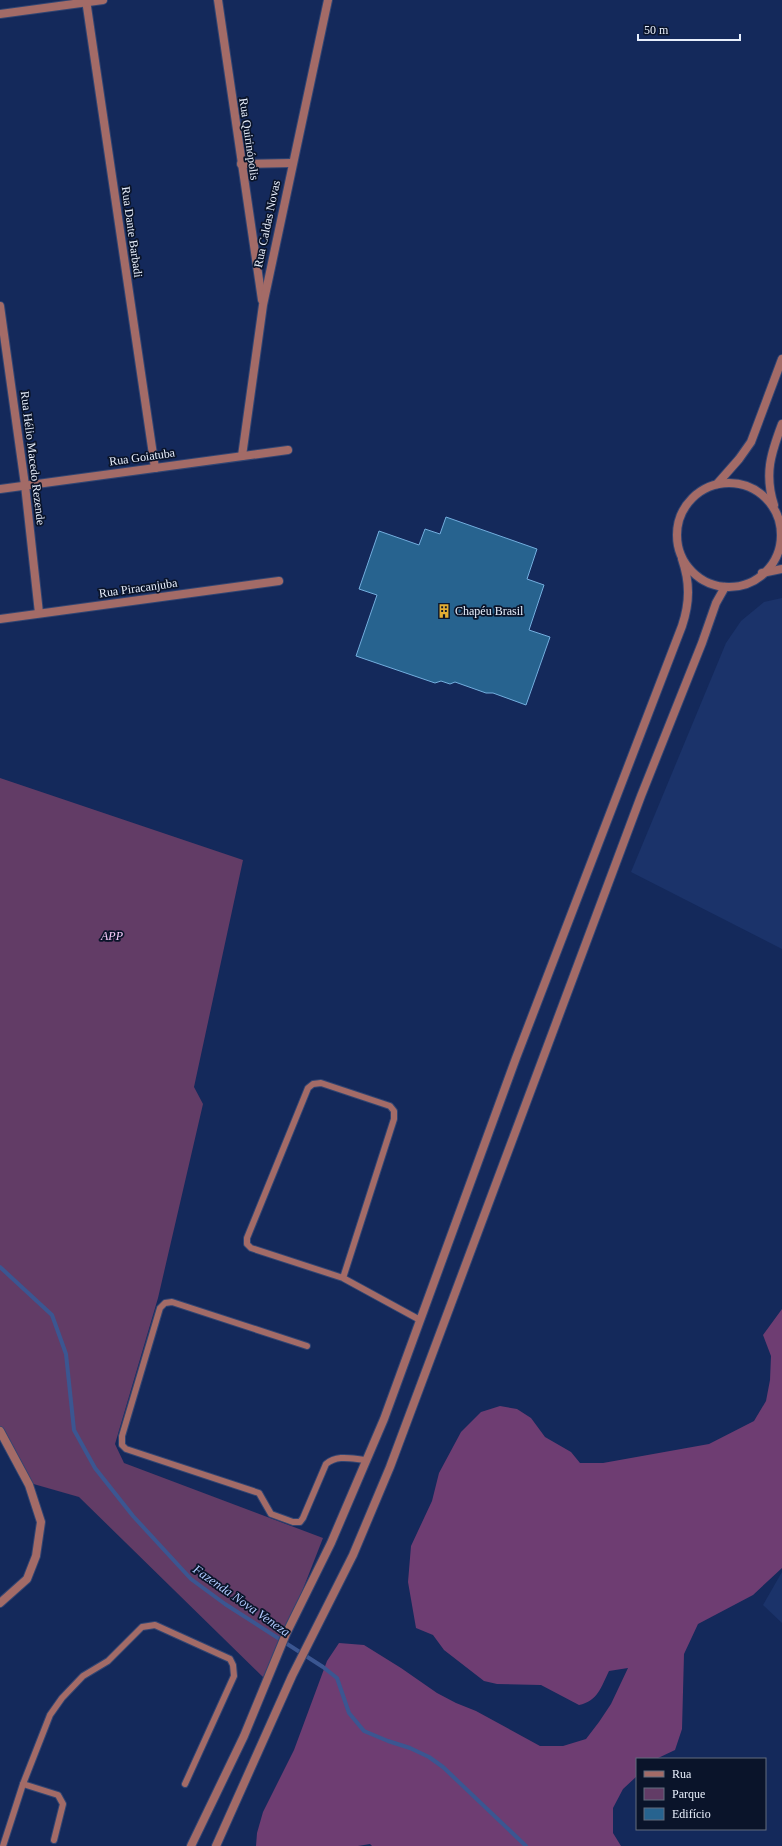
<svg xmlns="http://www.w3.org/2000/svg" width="782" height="1846" viewBox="0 0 782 1846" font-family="'Times New Roman',serif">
<rect width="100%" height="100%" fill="#14295b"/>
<!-- built -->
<g fill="#1b336a">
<path d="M782,598V949L631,872L726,643L741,621L764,602Z"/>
<path d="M782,1572V1623L763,1605Z"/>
</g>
<!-- green -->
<path fill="#623c66" d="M0,778L243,860L194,1087L203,1104L158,1298L115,1444L124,1463L323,1538L283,1640L264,1678L79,1497L30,1483L4,1438L0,1426Z"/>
<!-- forest -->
<path fill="#6e3d72" d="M782,1309V1568L753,1595L698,1624L684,1654L682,1729L675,1750L656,1759H637V1776L623,1789L613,1808V1833L621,1846H372L370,1844L358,1846H256L257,1833L263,1812L294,1750L327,1661L339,1643L364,1645L401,1668L437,1693L456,1703L476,1711L540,1746H563L586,1739L599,1722L611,1704L628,1668L609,1671C601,1687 598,1701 579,1705L541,1685L497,1684L484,1681L444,1650L433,1635L416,1628L408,1582L411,1546L432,1501L439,1473L461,1432L481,1412L500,1406L517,1409L531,1418L545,1437L571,1452L580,1463H603L709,1444L754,1421L766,1401L770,1380L771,1356L763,1335Z"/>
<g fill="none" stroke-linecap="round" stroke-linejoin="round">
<!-- stream -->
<path stroke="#3b5691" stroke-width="4" d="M0,1267L52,1315L66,1354L74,1430L95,1468L133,1516L191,1579L225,1604L323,1667L337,1678L349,1713L364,1731L388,1741L410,1748L429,1757L443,1767L526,1846"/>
</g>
<!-- building -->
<path fill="#27638f" stroke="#73aede" d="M446,517L537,549L527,579L544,585L529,630L550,637L526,705L493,693H486L455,682L450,684L441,681L435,683L356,656L377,595L359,589L379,531L419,545L425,529L440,534Z"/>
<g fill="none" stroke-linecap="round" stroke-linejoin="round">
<defs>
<g id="service">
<path d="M343,1278L251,1248L247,1244V1238L308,1088L313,1084L321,1083L390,1106L394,1111V1119L343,1278L420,1320"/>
<path d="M307,1346L172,1302L165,1303L160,1308L122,1436V1445L126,1449L259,1493L271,1514L293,1522H300L303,1518L326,1464C338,1454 352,1459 367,1460"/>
<path d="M23,1784L58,1795L63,1804L54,1840"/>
<path d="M3,1846L23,1784L50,1715L62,1698L83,1676L108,1661L142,1627L155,1625L230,1659L233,1665L234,1676L185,1784"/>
</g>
<g id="minor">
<path d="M86,0L155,468"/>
<path d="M218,0L262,300"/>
<path d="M0,14L103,0"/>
<path d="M241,164L292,163"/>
<path d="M0,306L25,485L39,613"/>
<path d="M242,456L263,305L328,0"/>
<path d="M0,489L288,450"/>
<path d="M781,527L782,528"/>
<path d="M762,573L782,569"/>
<path d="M0,619L279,581"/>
<path d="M0,1431L29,1485L41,1522L36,1556L27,1579L0,1603"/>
</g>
<g id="tertiary">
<circle cx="729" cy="535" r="52"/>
<path d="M717,484L739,459L751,442L782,359"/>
<path d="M774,505C764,474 771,453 782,424"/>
<path d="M191,1846L244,1736L286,1634L331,1543L384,1419L516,1058L682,626C690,602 690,582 682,559"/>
<path d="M216,1846L292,1676L353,1555L390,1467L641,796L702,643L716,603L725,587"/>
</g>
</defs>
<!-- service casing -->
<use href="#service" stroke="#324572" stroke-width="8"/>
<!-- minor casing -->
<use href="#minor" stroke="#324572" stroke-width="10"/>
<!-- tertiary casing -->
<use href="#tertiary" stroke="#324572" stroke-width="10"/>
<!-- service -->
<use href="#service" stroke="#a36b67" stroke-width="6"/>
<!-- minor -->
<use href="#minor" stroke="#a36b67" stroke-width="8"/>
<!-- tertiary -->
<use href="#tertiary" stroke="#a36b67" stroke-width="8"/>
</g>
<!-- icons -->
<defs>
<symbol id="building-bare" viewBox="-9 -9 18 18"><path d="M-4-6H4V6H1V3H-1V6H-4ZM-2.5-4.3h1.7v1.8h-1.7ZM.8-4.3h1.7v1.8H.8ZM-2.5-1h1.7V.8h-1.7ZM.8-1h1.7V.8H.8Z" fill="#e2ae34" stroke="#0a142a" stroke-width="2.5" paint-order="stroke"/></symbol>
</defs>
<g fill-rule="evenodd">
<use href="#building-bare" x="434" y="601" width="20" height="20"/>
</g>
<g text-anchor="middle" stroke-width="3.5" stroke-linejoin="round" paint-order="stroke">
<!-- street labels -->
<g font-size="12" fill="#e8effc" stroke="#0a142a">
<text transform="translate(249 139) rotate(82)" y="4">Rua Quirinópolis</text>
<text transform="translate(267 224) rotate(-78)" y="4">Rua Caldas Novas</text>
<text transform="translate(132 232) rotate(82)" y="4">Rua Dante Barbadi</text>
<text transform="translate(142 457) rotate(-8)" y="4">Rua Goiatuba</text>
<text transform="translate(33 458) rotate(83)" y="4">Rua Hélio Macedo Rezende</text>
<text transform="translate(138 588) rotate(-8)" y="4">Rua Piracanjuba</text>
</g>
<!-- poi labels -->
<g font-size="12" fill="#e8effc" stroke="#0a142a" text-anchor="start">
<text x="455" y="615">Chapéu Brasil</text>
</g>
<!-- park labels -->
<g font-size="12" font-style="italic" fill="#f9cdfc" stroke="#0a142a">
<text x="112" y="940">APP</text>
</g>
<!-- water labels -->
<g font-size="13" font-style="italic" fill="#b1cbff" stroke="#0a142a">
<text transform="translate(242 1600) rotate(35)" y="5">Fazenda Nova Veneza</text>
</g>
</g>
<!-- legend -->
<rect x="636" y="1758" width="130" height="72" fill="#0a142a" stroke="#636c7e"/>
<rect x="644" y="1771" width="20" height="6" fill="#a36b67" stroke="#636c7e"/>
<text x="672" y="1778" font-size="12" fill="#e8effc">Rua</text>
<rect x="644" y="1788" width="20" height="12" fill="#623c66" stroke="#636c7e"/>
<text x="672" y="1798" font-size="12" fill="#e8effc">Parque</text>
<rect x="644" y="1808" width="20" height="12" fill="#27638f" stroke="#636c7e"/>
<text x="672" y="1818" font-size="12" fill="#e8effc">Edifício</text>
<!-- scale -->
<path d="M638 34v6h102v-6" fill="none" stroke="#e8effc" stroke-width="2"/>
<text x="644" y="34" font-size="12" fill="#e8effc" stroke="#0a142a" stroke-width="3" paint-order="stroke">50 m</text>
</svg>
